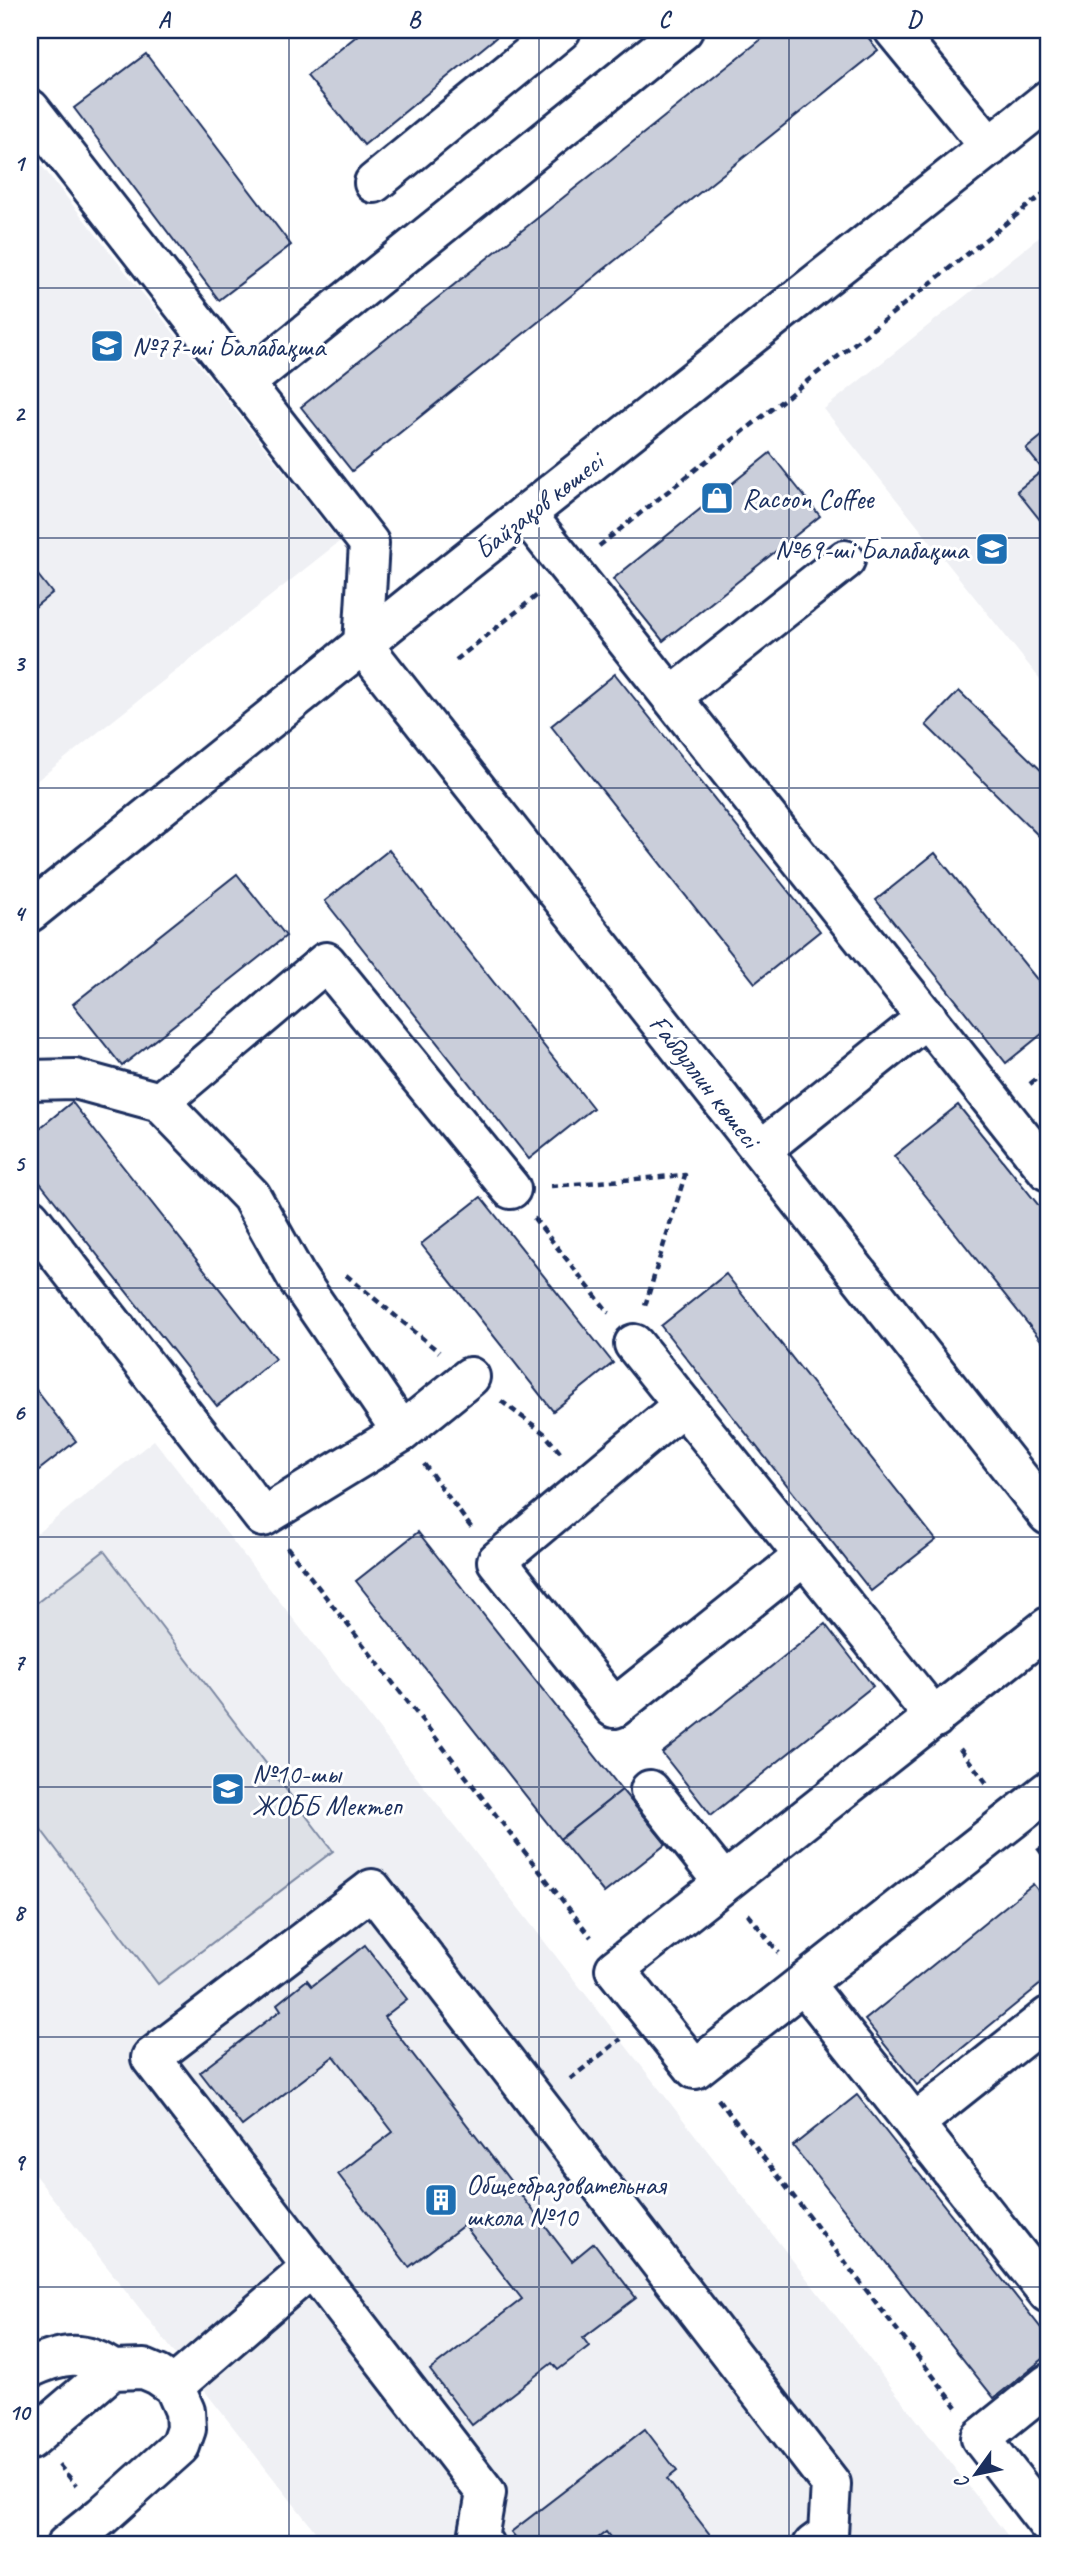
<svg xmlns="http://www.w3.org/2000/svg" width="1078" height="2575" viewBox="0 0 1078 2575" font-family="Caveat,sans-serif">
<rect width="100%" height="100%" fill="#fff"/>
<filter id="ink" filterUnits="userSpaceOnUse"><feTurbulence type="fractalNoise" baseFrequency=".0143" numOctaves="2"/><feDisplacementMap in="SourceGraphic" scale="14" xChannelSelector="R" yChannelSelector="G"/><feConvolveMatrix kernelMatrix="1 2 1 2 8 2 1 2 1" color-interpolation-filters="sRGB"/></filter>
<g filter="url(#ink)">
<!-- built -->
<g fill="#eff0f4">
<path d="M30,151L339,542L30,786Z"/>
<path d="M1048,230V689L824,409Z"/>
<path d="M154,1440L959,2474L1015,2545H326L30,2169V1539Z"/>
</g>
<!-- green -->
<path fill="#dee1e7" stroke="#7c88a2" stroke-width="2" d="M104,1551L333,1851L158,1984L30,1815V1608Z"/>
<!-- building -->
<g fill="#caceda" stroke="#1b2f5e" stroke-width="2">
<path d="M364,30H505L364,145L307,76Z"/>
<path d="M773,30H862L878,50L352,471L301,407Z"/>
<path d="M146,54L291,245L219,300L74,108Z"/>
<path d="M1048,431V530L1017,491L1043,470L1026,449Z"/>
<path d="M770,453L820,516L663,641L613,579Z"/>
<path d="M30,565L52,593L30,611Z"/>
<path d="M615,674L820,931L755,983L551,726Z"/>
<path d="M959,691L1048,777V845L926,725Z"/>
<path d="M389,850L593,1108L529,1159L325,901Z"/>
<path d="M935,853L1048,993V1029L1006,1063L876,900Z"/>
<path d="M237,874L286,936L122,1066L73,1004Z"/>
<path d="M72,1102L275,1359L217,1406L30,1170V1136Z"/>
<path d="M958,1105L1048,1217V1349L894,1156Z"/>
<path d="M481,1197L613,1363L553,1411L421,1244Z"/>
<path d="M726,1274L936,1540L871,1591L661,1326Z"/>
<path d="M30,1382L76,1441L30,1477Z"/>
<path d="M418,1532L622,1790L560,1839L356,1581Z"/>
<path d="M825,1624L873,1686L711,1815L662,1753Z"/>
<path d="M622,1790L666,1844L604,1893L560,1839Z"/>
<path d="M1033,1884L1048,1903V1978L917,2085L865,2020Z"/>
<path d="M365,1945L407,1999L384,2017L572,2261L594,2243L636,2298L583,2338L589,2346L558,2370L552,2363L472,2425L430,2370L522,2299L464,2225L409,2267L338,2174L393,2132L334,2056L242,2126L200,2072L281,2010L277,2004L307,1980L312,1986Z"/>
<path d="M857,2095L1048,2337V2355L994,2398L793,2146Z"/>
<path d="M645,2429L677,2471L667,2479L718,2545H616L606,2532L589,2545H522L511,2532Z"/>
</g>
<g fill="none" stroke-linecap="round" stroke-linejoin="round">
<defs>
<g id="minor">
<path d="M894,30L990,147"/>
<path d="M30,109L369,543L363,645L1048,1515"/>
<path d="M374,183L561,30"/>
<path d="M245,383L683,30"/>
<path d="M526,514L1048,1171"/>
<path d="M673,696L845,560"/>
<path d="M30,912L430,590L1048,100"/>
<path d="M30,1080L75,1079L160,1102L251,1196L297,1278L402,1432"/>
<path d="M160,1102L326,962L511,1189"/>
<path d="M761,1150L927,1017"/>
<path d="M30,1218L263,1517L402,1432L470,1377"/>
<path d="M634,1344L935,1718"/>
<path d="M683,1405L497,1561L614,1708L804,1556"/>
<path d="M1048,1627L615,1969L695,2069L1048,1791"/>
<path d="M650,1790L723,1882"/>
<path d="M804,1984L1048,2293"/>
<path d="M915,2123L1048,2017"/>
<path d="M30,2368C61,2354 84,2349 112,2370"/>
<path d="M1048,2384L981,2438L1048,2524"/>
<path d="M174,2386L312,2267"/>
<path d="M30,2440L112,2370L144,2369L158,2375L174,2386L185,2411L186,2429L180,2446L102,2516L66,2545"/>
<path d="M484,2545L478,2538L486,2493L151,2058L372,1889L831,2484L828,2534L813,2545"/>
</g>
</defs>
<!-- minor casing -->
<use href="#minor" stroke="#1b2f5e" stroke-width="44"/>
<!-- path -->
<g stroke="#1b2f5e" stroke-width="4.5" stroke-dasharray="7 5" stroke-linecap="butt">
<path d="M599,546L1048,190"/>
<path d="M456,660L540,593"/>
<path d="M1030,1084L1048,1069"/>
<path d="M551,1186L685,1175L645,1306"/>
<path d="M534,1218L609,1313"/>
<path d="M346,1275L439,1352"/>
<path d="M501,1401L544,1433L562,1455"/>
<path d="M424,1464L473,1530"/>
<path d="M287,1547L591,1937"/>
<path d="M960,1749L989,1786"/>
<path d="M1038,1848L1048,1861"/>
<path d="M748,1914L779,1953"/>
<path d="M570,2079L621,2039"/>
<path d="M718,2099L957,2407"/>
<path d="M59,2465L76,2485"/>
</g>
<!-- minor -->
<use href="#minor" stroke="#fff" stroke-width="38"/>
</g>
</g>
<!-- grid -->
<path fill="none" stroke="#1b2f5e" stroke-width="2" stroke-opacity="0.55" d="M289,30V2545M539,30V2545M789,30V2545M30,288H1048M30,538H1048M30,788H1048M30,1038H1048M30,1288H1048M30,1537H1048M30,1787H1048M30,2037H1048M30,2287H1048"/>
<!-- icons -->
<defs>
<symbol id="school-square" viewBox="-11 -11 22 22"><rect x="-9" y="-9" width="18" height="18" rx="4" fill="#1f6fb2" stroke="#fff"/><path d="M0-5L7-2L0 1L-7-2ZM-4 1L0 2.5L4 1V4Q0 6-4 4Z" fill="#fff"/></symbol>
<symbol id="shop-square" viewBox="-11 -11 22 22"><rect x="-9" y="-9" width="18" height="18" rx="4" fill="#1f6fb2" stroke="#fff"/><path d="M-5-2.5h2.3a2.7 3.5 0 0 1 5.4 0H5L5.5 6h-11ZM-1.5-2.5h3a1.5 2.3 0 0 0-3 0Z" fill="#fff"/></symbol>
<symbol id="building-square" viewBox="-11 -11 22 22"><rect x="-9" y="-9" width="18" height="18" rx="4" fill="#1f6fb2" stroke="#fff"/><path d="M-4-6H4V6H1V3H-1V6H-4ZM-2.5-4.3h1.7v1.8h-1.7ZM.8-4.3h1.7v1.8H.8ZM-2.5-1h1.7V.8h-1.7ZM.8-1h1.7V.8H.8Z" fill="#fff"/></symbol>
</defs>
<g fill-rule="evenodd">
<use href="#school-square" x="88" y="327" width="38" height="38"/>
<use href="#shop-square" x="698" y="479" width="38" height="38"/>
<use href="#school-square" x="973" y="530" width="38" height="38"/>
<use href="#school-square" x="209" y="1770" width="38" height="38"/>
<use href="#building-square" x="422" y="2181" width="38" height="38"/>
</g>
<g text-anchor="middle" stroke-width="6" stroke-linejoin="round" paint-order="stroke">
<!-- poi labels -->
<g font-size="28" fill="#1b2f5e" stroke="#fff" text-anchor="start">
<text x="132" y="356">№77-ші Балабақша</text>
<text x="742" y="508">Racoon Coffee</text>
<text x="968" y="559" text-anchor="end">№69-ші Балабақша</text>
<text x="252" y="1783">№10-шы<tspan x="252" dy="32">ЖОББ Мектеп</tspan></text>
<text x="466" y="2194">Общеобразовательная<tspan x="466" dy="32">школа №10</tspan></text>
</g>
<!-- street labels -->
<g font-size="28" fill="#1b2f5e" stroke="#fff">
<text transform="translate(538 505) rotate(-38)" y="10">Байзақов көшесі</text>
<text transform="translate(705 1080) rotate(52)" y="10">Ғабдуллин көшесі</text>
</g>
</g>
<!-- margin -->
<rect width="1078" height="2575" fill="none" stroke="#fff" stroke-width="77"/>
<!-- north arrow -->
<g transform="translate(976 2474) rotate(237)" stroke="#ffffff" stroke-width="5" paint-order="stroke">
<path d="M0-5L12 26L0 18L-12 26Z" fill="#1b2f5e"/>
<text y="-10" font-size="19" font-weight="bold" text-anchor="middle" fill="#1b2f5e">С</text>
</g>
<rect x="38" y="38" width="1002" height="2498" fill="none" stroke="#1b2f5e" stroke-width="2.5"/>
<g font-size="23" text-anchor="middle" font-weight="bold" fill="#1b2f5e">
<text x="164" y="27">A</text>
<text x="414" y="27">B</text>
<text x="664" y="27">C</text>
<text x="914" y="27">D</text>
<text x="19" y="171">1</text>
<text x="19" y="421">2</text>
<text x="19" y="671">3</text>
<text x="19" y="921">4</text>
<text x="19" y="1171">5</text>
<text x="19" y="1420">6</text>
<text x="19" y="1670">7</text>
<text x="19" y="1920">8</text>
<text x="19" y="2170">9</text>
<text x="19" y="2420">10</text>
</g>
</svg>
